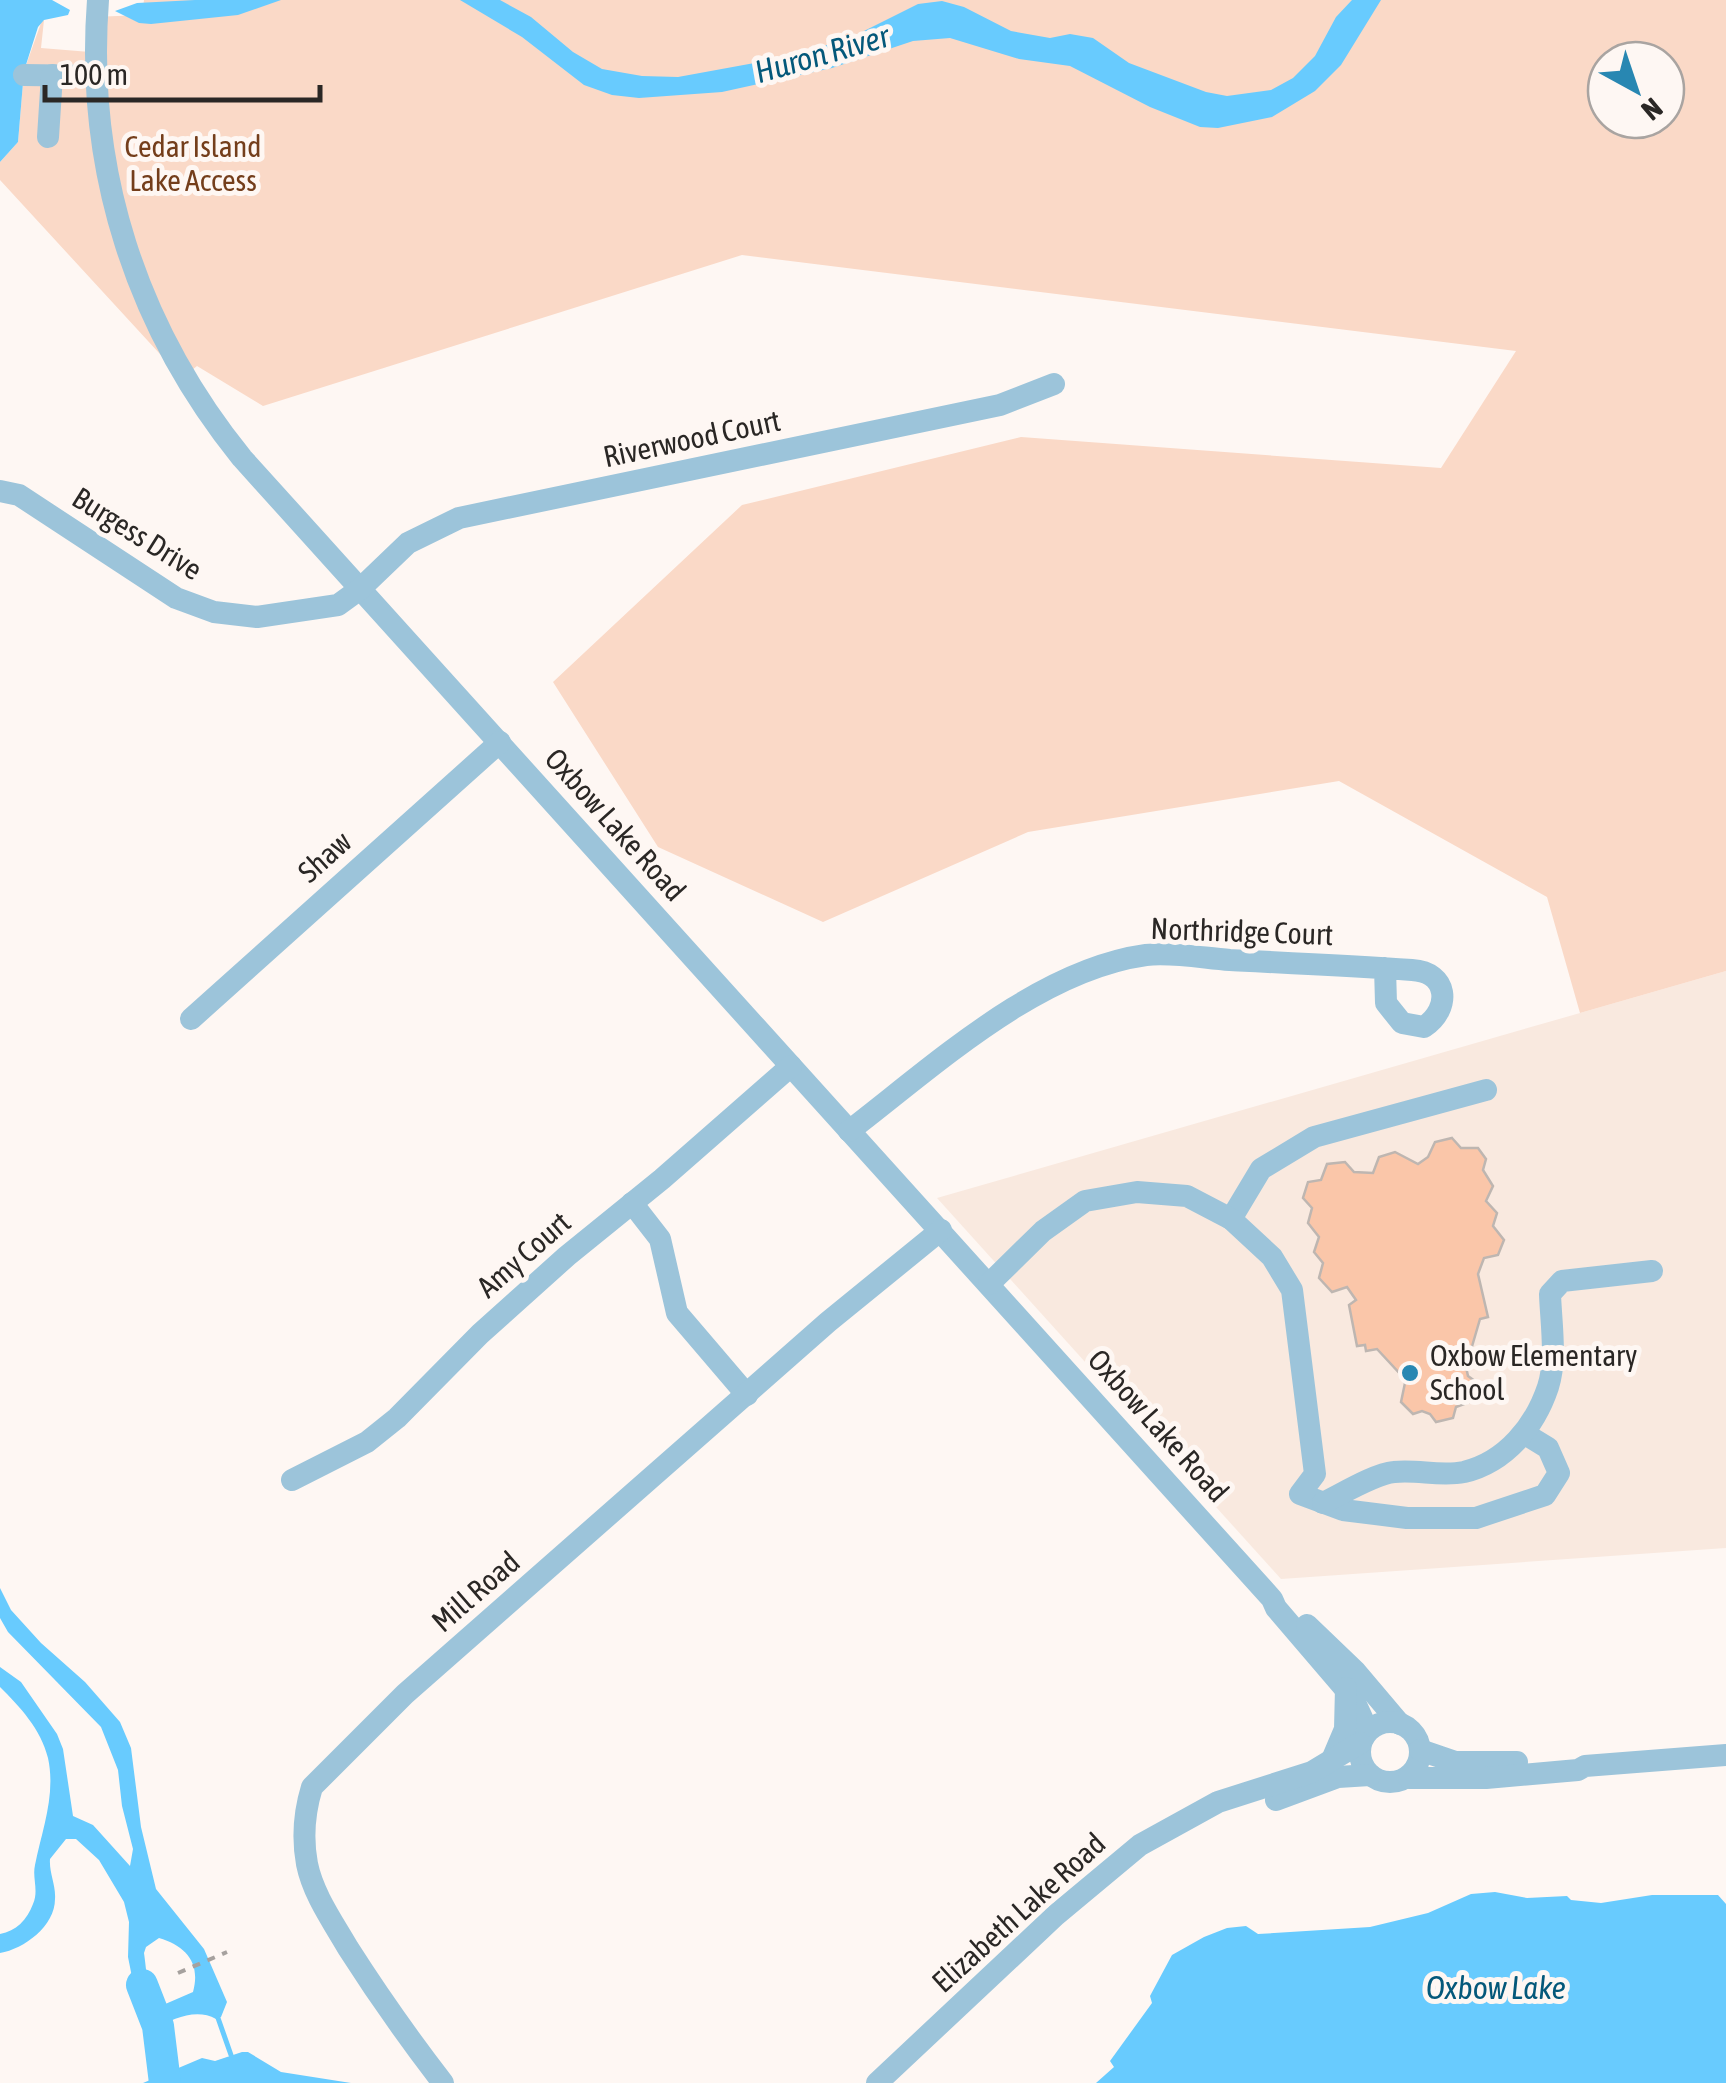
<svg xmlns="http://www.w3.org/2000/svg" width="1726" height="2083" viewBox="0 0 1726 2083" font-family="'Asap Condensed',sans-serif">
<rect width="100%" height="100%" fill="#fef7f3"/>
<!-- built -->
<path fill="#f9e9df" d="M1726,971V1548L1281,1579L937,1198Z"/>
<!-- green -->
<path fill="#fad9c7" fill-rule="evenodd" d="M144,0H1726V971L1580,1013L1547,897L1339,781L1028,832L823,922L658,847L553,682L742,505L1021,437L1441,468L1516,351L742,255L263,406L197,366L182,378L0,180V162L18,142L24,71L41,23L44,20L41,48L90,52L93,17L142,15ZM1606,60H1666V120H1606Z"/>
<!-- water -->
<g fill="#68cbfe" fill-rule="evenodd">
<path d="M0,0H52L70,10L68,15L44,20L38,27L24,71L18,142L0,162Z"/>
<path d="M195,0H281L238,15L151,24L139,23L115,11L137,3Z"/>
<path d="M460,0H500L531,17L573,52L602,69L642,76L678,77L788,57L850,38L918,4L942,1L964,7L1011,31L1050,38L1070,34L1093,38L1129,63L1206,92L1227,96L1271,90L1293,78L1315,56L1336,17L1352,0H1381L1341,65L1315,91L1272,117L1218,128L1200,127L1150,107L1070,66L1019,59L950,38L913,41L832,68L722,92L639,98L612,95L584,85L522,37Z"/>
<path d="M0,1588L11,1610L41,1643L85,1682L120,1722L131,1748L141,1827L156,1889L204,1949L227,2002L221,2017L216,2019C197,2008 173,2018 155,2029L138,2007L128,1957L129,1922L124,1902L99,1860L76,1839H66L50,1859C49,1873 56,1885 55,1899C55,1926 24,1949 0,1953V1934C16,1931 27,1920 33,1904C39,1890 32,1878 35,1865C42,1830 56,1795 48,1758C41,1729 20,1707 0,1687V1667L21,1682L57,1734L63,1749L73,1816L93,1825L130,1866L133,1849L122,1806L118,1770L101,1727L8,1632L0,1618ZM159,1938C186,1946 201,1963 193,1992L163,2005C146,1992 147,1973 144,1953L146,1947Z"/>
<path d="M1495,1892L1527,1898L1567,1896L1571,1900L1601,1903L1652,1895H1718L1726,1904V2083H1096L1114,2067L1110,2061L1152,2003L1150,1996L1172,1955L1204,1937L1227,1928L1246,1926L1258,1934L1370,1927L1428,1913L1471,1894Z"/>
<path d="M242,2052H248L281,2072L351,2083H143L202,2058L215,2061Z"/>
</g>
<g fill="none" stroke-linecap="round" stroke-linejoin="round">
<!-- stream -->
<path stroke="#68cbfe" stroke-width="5" d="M218,2018L231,2055"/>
<!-- river -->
<path stroke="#68cbfe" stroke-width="32" d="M142,1985L158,2026L165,2083"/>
</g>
<!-- building -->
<path fill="#fac6a9" stroke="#beb6b1" stroke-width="2.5" d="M1452,1138L1461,1148H1478L1486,1159L1483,1170L1493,1186L1486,1201L1497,1213L1493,1226L1504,1240L1498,1255L1484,1258L1478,1274L1488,1317L1480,1319L1466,1367L1468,1376L1479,1384L1475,1400L1456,1407L1453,1418L1436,1422L1430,1414L1422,1411L1413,1414L1401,1402L1405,1383L1402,1376L1377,1349L1366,1351L1365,1345L1357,1346L1349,1305L1356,1300L1347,1287L1332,1292L1319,1278L1323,1263L1314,1252L1319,1237L1308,1223L1312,1208L1303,1198L1308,1182L1321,1180L1327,1164L1345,1162L1354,1172L1373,1173L1379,1157L1395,1152L1418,1164L1428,1157L1435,1142Z"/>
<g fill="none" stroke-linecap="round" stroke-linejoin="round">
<!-- path -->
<path stroke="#a6a19e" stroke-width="4" stroke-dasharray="8 8" stroke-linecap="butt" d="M178,1973L227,1952"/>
<!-- minor -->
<g stroke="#9cc4da" stroke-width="22">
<path d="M98,0C85,169 136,327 242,458L1272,1599L1276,1608L1353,1698L1368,1731"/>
<path d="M24,75L95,76"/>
<path d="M48,137L52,75"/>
<path d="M0,491L19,495L176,598L214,612L257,617L338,605L360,589L408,543L459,518L1000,405L1054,384"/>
<path d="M191,1019L500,742"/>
<path d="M849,1131C934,1066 1037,970 1146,955C1173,952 1203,958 1230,960C1290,963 1351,966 1412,970C1448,972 1452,1008 1424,1027L1402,1023L1386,1003L1385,968"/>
<path d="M632,1203L660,1239L677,1313L747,1395"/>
<path d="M1231,1219L1261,1169L1314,1137L1486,1090"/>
<path d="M989,1284L1043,1231L1085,1201L1137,1192L1187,1196L1231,1219L1272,1257L1292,1290L1315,1474L1300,1494L1343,1510L1407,1518H1476L1545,1495L1559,1473L1548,1448L1525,1434"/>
<path d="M292,1480L367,1442L397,1418L480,1334L567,1256L662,1179L791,1066"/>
<path d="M1323,1503C1342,1494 1374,1474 1394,1472C1417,1469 1440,1477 1464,1472C1506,1462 1535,1426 1548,1387C1557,1359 1551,1323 1550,1294L1562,1281L1652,1271"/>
<path d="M1307,1625L1356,1672L1400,1724"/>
<circle cx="1390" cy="1752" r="30"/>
<path d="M1420,1750L1455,1762H1517"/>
<path d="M1331,1762L1345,1729L1346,1688"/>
<path d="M1409,1778H1486L1578,1770L1585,1766L1726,1755"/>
<path d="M1276,1800L1338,1777L1370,1775"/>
<path d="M443,2083C409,2039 378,1995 348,1948C333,1922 313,1894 307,1864C302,1837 304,1813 312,1787L405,1694L828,1322L941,1230"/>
<path d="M877,2083L1056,1915L1140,1845L1218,1802L1312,1772L1360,1743"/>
</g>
</g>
<!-- markers -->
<circle fill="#2887b2" stroke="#fef7f3" stroke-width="4" cx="1410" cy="1373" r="10"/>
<g text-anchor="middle" stroke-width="10" stroke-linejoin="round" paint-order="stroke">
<!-- park labels -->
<g font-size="30" fill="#743e1b" stroke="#fef7f3">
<text x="193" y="157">Cedar Island<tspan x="193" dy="34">Lake Access</tspan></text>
</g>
<!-- street labels -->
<g font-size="30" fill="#2a2725" stroke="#fef7f3">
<text transform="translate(692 439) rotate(-12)" y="10">Riverwood Court</text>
<text transform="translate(137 534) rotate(32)" y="10">Burgess Drive</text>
<text transform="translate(615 825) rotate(48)" y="10">Oxbow Lake Road</text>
<text transform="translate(325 857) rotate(-42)" y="10">Shaw</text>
<text transform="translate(1242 932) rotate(2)" y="10">Northridge Court</text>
<text transform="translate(524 1255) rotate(-41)" y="10">Amy Court</text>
<text transform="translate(1158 1426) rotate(48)" y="10">Oxbow Lake Road</text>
<text transform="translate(476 1592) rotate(-41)" y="10">Mill Road</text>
<text transform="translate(1019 1913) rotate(-42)" y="10">Elizabeth Lake Road</text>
</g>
<!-- poi labels -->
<g font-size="30" fill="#2a2725" stroke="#fef7f3" text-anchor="start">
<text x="1430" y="1366">Oxbow Elementary<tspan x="1430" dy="34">School</tspan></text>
</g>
<!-- water labels -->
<g font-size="32" font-style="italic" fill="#04587a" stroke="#fef7f3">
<text transform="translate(822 54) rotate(-16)" y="11">Huron River</text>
<text x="1496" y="1999">Oxbow Lake</text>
</g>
</g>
<!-- north arrow -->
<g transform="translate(1636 90) rotate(140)"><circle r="48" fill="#fef7f3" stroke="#a9a4a1" stroke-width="2.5"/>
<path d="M0-8L18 38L0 25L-18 38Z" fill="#2887b2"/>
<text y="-15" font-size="28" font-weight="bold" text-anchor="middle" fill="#2a2725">N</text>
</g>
<!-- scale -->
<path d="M45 85v15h275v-15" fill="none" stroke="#2a2725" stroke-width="5"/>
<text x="60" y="85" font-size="30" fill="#2a2725" stroke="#fef7f3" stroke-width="8" paint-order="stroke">100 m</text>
</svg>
